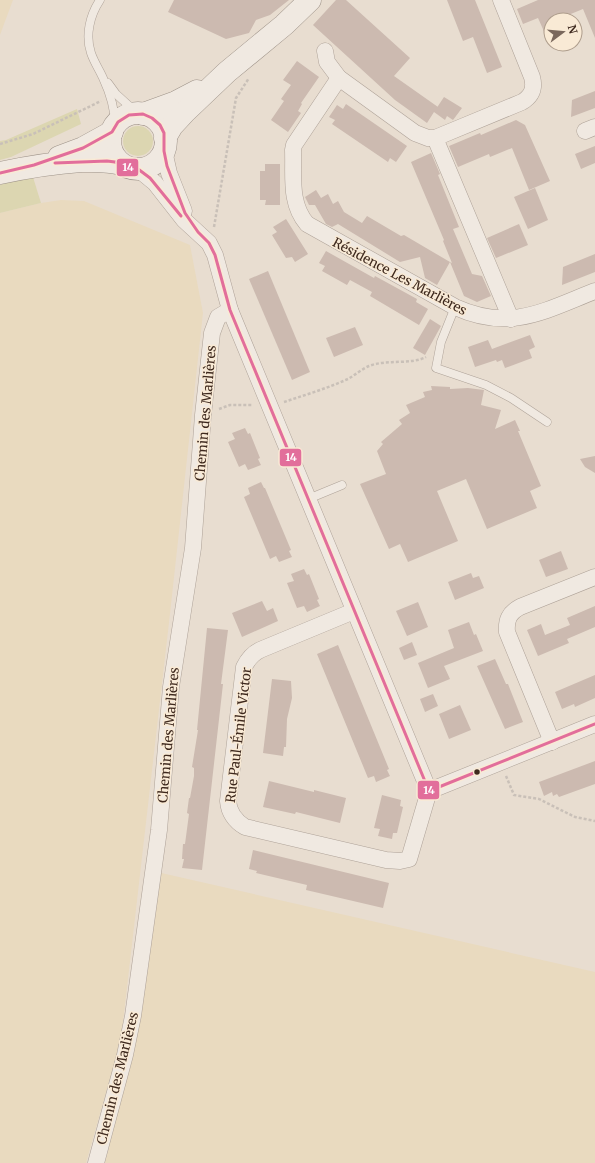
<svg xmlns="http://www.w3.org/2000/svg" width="595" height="1163" viewBox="0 0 595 1163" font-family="Merriweather,serif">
<rect width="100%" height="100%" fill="#e8ddd0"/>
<!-- farmland -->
<g fill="#e9dabf">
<path d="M0,0H13L0,35Z"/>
<path d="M61,200L84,201L190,245L203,313L170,614L121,1040L86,1163H0V213L41,203Z"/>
<path d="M157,872L595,972V1163H105L132,1047Z"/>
</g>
<!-- green -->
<g fill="#dcd6b1">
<path d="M77,109L81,124L11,157L0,160V141L6,140Z"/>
<circle cx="138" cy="141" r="15"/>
<path d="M32,174L41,203L0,213V185Z"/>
</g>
<!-- building -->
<g fill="#ccbab0">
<path d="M174,0H289L270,15L256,20L249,33L226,39L168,12Z"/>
<path d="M336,0H346L410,58L394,76L438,107L436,109L444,97L462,108L453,120L447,116L445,120L434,112L427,123L395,100L313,25Z"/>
<path d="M447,0H475L502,67L487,73L473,37L463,41Z"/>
<path d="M538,0H595V38L583,9L556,20H551V47L538,18L523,24L517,9Z"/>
<path d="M297,61L319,77L301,103L302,104L298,111L301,113L288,132L271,120L284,101L281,99L291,85L283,80Z"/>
<path d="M595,91V108L571,117L572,100Z"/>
<path d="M346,104L407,146L396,162L390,158L388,162L332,124L335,120L329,117L337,105L343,109Z"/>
<path d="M516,120L525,125L550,181L529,190L512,148L490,157L489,154L458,167L449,146L480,133L481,135Z"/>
<path d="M595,146V163L581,169L575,154Z"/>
<path d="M431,153L440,174L438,175L459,227L453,229L472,274L482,276L491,296L477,302L464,296L450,262L452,263L443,241L444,240L411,162Z"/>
<path d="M265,164H280V205H265L266,200H260V171H265Z"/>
<path d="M535,188L548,220L528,229L514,197Z"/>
<path d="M316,190L321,198L328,194L333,204L338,201L344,212L362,223L367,216L401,236L404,235L450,262L437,285L425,278L420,257L400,262L338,224L332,227L326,224L315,205H309L305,197Z"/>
<path d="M286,219L308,254L295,262L292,257L286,258L272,235L277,232L273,227Z"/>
<path d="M519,224L528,245L496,258L487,238Z"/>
<path d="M326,251L374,278L375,276L417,299L416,302L428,309L419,325L370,296L372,292L350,280L347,285L322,271L325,266L319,263Z"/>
<path d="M595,254V272L562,285L563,267Z"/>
<path d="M268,271L310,372L292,380L249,279Z"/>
<path d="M430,319L441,326L425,355L413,348Z"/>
<path d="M355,327L363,345L334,357L326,338Z"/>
<path d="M530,335L535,347L529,350L532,358L505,368L502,360L497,362L496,360L475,367L468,347L488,340L492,349Z"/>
<path d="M431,386L450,387V389L468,388L484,390L481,405L501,410L495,429L515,420L520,431H518L541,486L530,491L537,508L487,529L466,479L437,491L458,541L408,562L400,544L389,549L360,484L386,474L377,451L383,444L381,442L402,424L399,420L410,413L406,405L425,397L423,392L432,390Z"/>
<path d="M245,428L248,434L250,433L260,458L258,459L261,465L248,470L245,464L239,467L228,442L235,439L232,433Z"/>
<path d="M595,456V473L585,467L580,459Z"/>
<path d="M261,482L264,488H265L291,550L289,551L292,557L279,562L276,556L270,559L244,497L250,494L248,488Z"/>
<path d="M561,551L568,569L546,577L539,560Z"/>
<path d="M304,569L307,575L309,574L319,599L317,600L320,606L307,612L304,606L297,608L287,583L294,581L291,574Z"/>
<path d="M471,573L473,578L479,576L484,588L455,600L448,582Z"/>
<path d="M262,601L267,611L273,608L278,621L242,637L232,613Z"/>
<path d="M418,602L428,627L407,636L396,611Z"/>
<path d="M595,606V627L567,639L569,643L538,656L527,630L541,624L545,635L570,625L567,618Z"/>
<path d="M469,622L474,635L476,634L483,651L444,666L450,679L428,688L418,663L454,648L448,630Z"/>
<path d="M207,628L228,630L221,684H223L202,870L182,868L184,859H182L183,844H185L189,814L187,813L189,798H190L194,776V768L192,767L198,730H197Z"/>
<path d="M412,642L417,655L404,660L399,648Z"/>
<path d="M338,645L389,769L387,770L390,776L376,782L374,776L368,778L317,654Z"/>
<path d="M495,659L506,684H508L523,722L505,729L477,666Z"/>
<path d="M595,675V698L575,707L574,704L562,709L555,692Z"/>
<path d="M272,679L291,681L292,698L287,719L286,747H284L283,756L263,753Z"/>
<path d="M433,694L438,706L425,712L420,699Z"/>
<path d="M460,705L471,730L449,739L439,714Z"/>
<path d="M595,761V784L559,797L557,794L553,796L552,792L544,796L539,782Z"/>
<path d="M269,781L314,792V790L346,798L340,823L296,812L295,814L263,807Z"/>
<path d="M382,795L401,800L400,806L403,807L397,833H393L392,839L378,836L380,829L374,828Z"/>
<path d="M253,850L389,883L383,908L306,890L307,885L256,873L257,871L249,869Z"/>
</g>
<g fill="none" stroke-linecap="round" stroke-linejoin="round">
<defs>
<g id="lane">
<path d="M100,0C90,15 85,35 91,53C94,62 99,69 103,78C110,93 115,109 115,125"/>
<path d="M108,83L116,94L138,114"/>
<path d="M455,307L441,342L436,368L486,385L511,398L547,422"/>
<path d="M308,499L342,485"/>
</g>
<g id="street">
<path d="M325,51L327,62L339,78L415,133L428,138H435L522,102C532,96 535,88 532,77L501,0"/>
<path d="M339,78L294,145L293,150C294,176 289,203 307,224L455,307C510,332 544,311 595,291"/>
<path d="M585,131L595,127"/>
<path d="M435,138L511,319"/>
<path d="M164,151L169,173L184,211"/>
<path d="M138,169L155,183L184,220L209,243L215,255L230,310L429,791L595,724"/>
<path d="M354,611L260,650C252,654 248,659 244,667L228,801C229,813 235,821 245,827L386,860L400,861L409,859L429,791"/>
<path d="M552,742L507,632C506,620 509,613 520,607L595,577"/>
<path d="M96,1163L125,1055L133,1016L159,830L171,687L193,548L203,415L212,333L218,317L230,310"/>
</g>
<g id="secondary">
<circle cx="138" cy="141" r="28"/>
<path d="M143,114L176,102L197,91"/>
<path d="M165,138L172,126L185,112L227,72L284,25L310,0"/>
<path d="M59,157L83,148L112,132"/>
<path d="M0,173C28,167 52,163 81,161C95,161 108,160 121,164"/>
</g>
</defs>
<!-- lane casing -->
<use href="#lane" stroke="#aea298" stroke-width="9"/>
<!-- street casing -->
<use href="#street" stroke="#aea298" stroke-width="17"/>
<!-- secondary casing -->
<use href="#secondary" stroke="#9d9288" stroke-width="23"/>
<!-- path -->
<g stroke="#c9c0b8" stroke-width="2.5" stroke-dasharray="3 2" stroke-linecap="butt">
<path d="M0,144L33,134L101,101"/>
<path d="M214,227L236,98L249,78"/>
<path d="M284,402C305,395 328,388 348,379C355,375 362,369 369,366C387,359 411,365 426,357"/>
<path d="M219,409L230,405H253"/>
<path d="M506,776L514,795L539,799L575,817L595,821"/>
</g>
<!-- lane -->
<use href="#lane" stroke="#f0e9e1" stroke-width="8"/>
<!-- street -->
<use href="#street" stroke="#f0e9e1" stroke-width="16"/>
<!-- secondary -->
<use href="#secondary" stroke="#f0e9e1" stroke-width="22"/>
<defs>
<g id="bus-1">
<path d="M55,163L107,161L115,162L129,168L138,169L150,178L181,216"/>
<path d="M0,173L34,165L83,148L112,132L118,122L129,115L143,114L152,118L160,125L164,133V151L167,166L185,213L198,232L209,243L215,255L230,310L429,791L595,724"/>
</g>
</defs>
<!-- bus-1 casing -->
<use href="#bus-1" stroke="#f9ead5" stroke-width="6"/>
<!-- bus-1 -->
<use href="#bus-1" stroke="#e26e9b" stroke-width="3"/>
</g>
<!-- markers -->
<circle fill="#3e291e" stroke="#f9ead5" stroke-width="1.5" cx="477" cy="772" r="3.5"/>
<g text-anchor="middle" stroke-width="3" stroke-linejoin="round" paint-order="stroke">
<!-- street labels -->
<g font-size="13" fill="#3e291e" stroke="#f9ead5">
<text transform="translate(400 276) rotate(28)" y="5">Résidence Les Marlières</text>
<text transform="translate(205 413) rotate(-85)" y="5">Chemin des Marlières</text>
<text transform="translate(168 735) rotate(-85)" y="5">Chemin des Marlières</text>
<text transform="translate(238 735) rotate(-83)" y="5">Rue Paul-Émile Victor</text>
<text transform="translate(117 1078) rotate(-76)" y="5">Chemin des Marlières</text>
</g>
</g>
<g stroke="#f9ead5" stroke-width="1.5">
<rect x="116" y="158" width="23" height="19" rx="4" fill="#e26e9b"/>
<rect x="279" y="448" width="23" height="19" rx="4" fill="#e26e9b"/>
<rect x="417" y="780" width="23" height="20" rx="4" fill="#e26e9b"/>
</g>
<g font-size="11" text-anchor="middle" font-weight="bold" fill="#fff">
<text x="128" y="171">14</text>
<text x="291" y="461">14</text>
<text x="429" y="794">14</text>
</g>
<!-- north arrow -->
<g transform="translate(563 32) rotate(74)"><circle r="19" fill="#f9ead5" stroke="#ae9d8c"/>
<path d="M0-3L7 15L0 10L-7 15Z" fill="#7a685c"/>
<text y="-6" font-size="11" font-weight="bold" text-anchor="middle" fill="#3e291e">N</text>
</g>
</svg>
